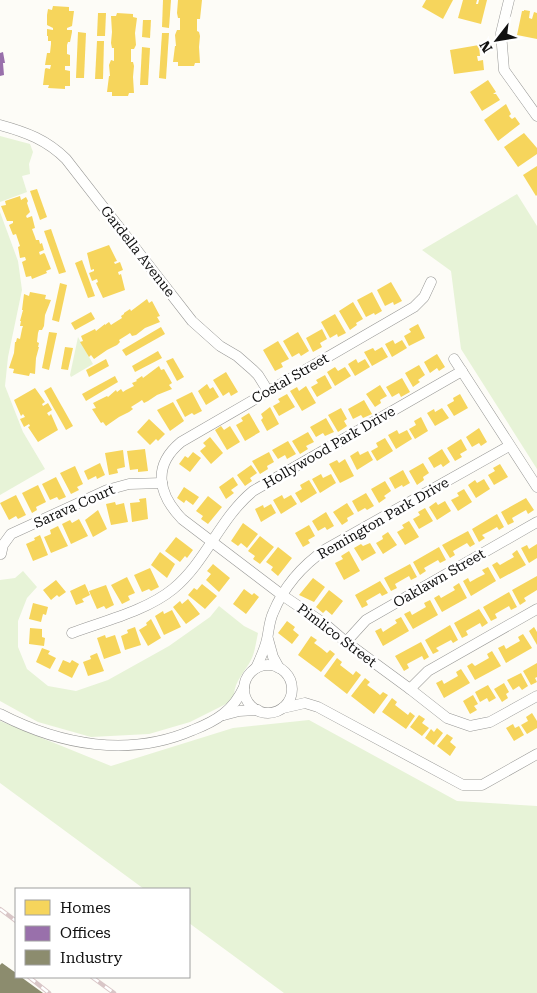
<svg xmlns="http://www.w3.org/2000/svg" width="537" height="993" viewBox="0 0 537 993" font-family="'Roboto Serif',serif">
<rect width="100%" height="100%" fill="#fdfcf7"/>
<!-- green -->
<g fill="#e7f3d7">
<path d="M0,136L30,144L33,152L29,164L30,174L22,176L27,192L0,202Z"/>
<path d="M517,194L537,226V469L461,349L451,271L422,250Z"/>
<path d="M0,212L18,261L22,290L8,357L5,386L23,432L45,469L0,495Z"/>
<path d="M78,337L93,364L71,377L70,375Z"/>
<path d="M23,571L37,587L27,598L18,621V647L27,669L48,686L76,691L108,680L169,646L210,617L219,606L244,626L258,633C256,642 255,652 251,660C245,672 234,681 234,696L226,704L190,722L149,734L91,737L38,722L0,701V580L15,578Z"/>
<path d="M309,720L457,801L537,806V993H284L189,923V889H144L0,783V721L111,766L233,728Z"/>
</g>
<!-- homes -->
<g fill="#f6d55c">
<path d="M163,0H171L169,28L162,27Z"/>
<path d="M178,0H202L200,19H197V31L199,32L200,36L199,47L200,63H195L194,66H178V62H173L175,46H176L175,35L177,30H180V18H178L177,13Z"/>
<path d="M426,0H453L443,19L422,7Z"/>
<path d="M463,0H477L476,4H478L479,0H487L481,24L458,18Z"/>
<path d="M53,6L69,7V11H74L72,26L67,28V30H72V32L70,42H68L67,45V54L70,55V66H65V70L70,71V86H65V89L48,88L49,85H43L45,69L46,68L50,69L51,65H45L47,53H50L51,44V41H48V36H47V29L53,30V28L47,25V15L48,9L52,10Z"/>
<path d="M524,10L530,11L529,18L532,19L534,12L537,13V39L517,35L522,11H524Z"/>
<path d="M98,13H106L105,36H97Z"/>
<path d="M117,13L133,14V17L137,18L135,33L136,45L134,49H131V62H133L134,66L133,77L134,93H129L128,96H112V92H107L109,76H110L109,65L111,60L114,61V48H112L111,43L112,32L111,16H116Z"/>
<path d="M143,20H151L150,38L142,37Z"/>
<path d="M78,32L86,33L84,78H76Z"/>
<path d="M162,33H169L166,79L159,78Z"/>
<path d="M97,41H104L103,79H95Z"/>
<path d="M479,45L480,56H477L478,61L483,60L484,70L454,74L450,50Z"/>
<path d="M142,47L150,48L148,85H140Z"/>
<path d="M488,80L496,92L493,94H496L500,100L482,111L470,92Z"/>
<path d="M506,104L511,114L509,116L512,119L515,117L520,124L498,141L484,120Z"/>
<path d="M524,133L537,148V154L518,167L504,147Z"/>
<path d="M537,166V195L536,196L523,175Z"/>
<path d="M37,189L47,217L40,220L30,191Z"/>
<path d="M20,196L21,200L26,197L28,201L27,203L30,212L26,216L27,218L32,216L35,228L32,229L35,237L36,240H39L40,244L42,243L44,250L39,252L40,255L44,253L45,254L51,269L46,271L47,273L32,279L31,276L26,277L22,262L26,260L25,257L20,258L18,247L20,246L16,234L13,235L9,225L13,223V221H7L1,206L6,205L5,201Z"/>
<path d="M51,229L66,272L59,274L44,231Z"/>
<path d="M109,245L117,261L114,262L115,264L120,262L123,270L118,272L119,275L121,274L125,290L103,298L96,283L98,282L97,279L92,281L89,273L94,271V269L91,270L87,253Z"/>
<path d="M82,260L95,296L88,298L75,263Z"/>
<path d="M391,282L402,301L394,305L393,302L385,306L377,290Z"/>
<path d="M60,283L67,285L59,322L52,320Z"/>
<path d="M30,292L46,295L45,299L51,300L45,315L44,326L42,330H39L38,333L37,342L39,343L38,347H39L36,358L35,374L30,373L29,376L13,373L14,369L9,368L14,353L15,342H16L17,338L20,339L22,329L23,326H20L21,321H20L23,310H22L24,294L29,296Z"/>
<path d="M372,292L382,311L375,315L374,313L366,317L357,300Z"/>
<path d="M147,299L149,303L152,301L160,316L157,317L160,322L145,328L136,335L132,336L130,333L127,335L119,340L120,342L117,345L107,350L94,359L91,355L89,357L80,342L83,341L81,336L95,329L96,331L105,324V325L109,322L111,325L114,323L122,318L121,316L124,314V313L130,309L131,311Z"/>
<path d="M353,302L363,319L356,323L357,325L350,330L339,311Z"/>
<path d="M91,312L95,319L75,330L71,323Z"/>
<path d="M335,314L346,333L338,337L337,334L330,338L321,322Z"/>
<path d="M418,324L425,338L409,346L404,336L411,332L409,329Z"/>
<path d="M161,327L165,334L126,356L122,350Z"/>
<path d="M322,329L327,339L320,343L322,347L313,352L306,338Z"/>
<path d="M49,332L57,333L49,370L42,368Z"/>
<path d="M298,332L309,351L301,356L299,353L292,357L283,341Z"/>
<path d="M393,340L395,344L402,340L407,348L392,357L385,344Z"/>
<path d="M278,341L289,359L281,363L283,367L275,371L263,350Z"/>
<path d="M65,347L73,348L68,370L61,369Z"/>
<path d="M382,347L388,357L372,366L364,352L373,348L375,351Z"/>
<path d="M158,351L162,358L135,372L132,366Z"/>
<path d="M437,354L445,367L439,371L437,368L430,373L424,362Z"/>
<path d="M173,358L184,377L177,381L166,361Z"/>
<path d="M106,359L109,366L89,377L86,370Z"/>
<path d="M356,359L358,363L365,359L370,367L355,376L348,364Z"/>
<path d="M419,365L425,375L418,380L420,382L413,387L405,373Z"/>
<path d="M159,366L161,370L164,369L172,383L169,385L172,389L157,395L148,401L144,403L142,400L139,402L131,407L133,409L129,412L119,417L106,426L103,422L101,423L92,409L96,408L93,403L107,396L108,397L116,390L117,392L121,389L123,392L126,390L134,386L132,383L137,381L136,380L142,376L143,378Z"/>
<path d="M335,367L338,371L345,367L351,376L335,386L327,372Z"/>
<path d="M226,372L238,392L231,396L229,392L223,396L213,380Z"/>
<path d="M325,375L332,388L317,397L311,387L318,383L316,380Z"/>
<path d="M115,376L118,382L86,401L82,394Z"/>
<path d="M402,378L410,392L401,397L399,393L392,397L386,387Z"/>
<path d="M207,384L210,389L213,387L219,397L206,405L198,391Z"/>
<path d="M380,385L387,396L380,400L381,403L375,407L366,394Z"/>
<path d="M306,386L316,403L302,411L290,391L297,387L299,391Z"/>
<path d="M51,387L73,426L66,430L44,391Z"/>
<path d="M35,388L45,402L42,404L43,406L48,403L52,410L47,413L49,416L51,414L58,430L38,442L28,427L30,426L29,424L24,427L20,419L25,417L23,414L21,416L14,400Z"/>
<path d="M192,392L202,411L194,415L192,413L185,417L176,400Z"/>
<path d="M287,394L295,407L279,416L273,406L280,402L278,399Z"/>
<path d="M460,394L468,408L454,416L447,405L454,401L453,398Z"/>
<path d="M364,400L372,414L363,418L361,415L353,419L348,409Z"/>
<path d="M173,402L184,421L170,431L157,410Z"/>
<path d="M270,407L279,424L267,431L261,420L263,418L261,414Z"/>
<path d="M341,408L347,419L344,421L347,426L338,432L328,415Z"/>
<path d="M442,408L449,418L435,426L427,413L434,409L435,412Z"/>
<path d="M249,413L260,432L245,441L236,425L243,421L241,418Z"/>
<path d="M421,417L428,431L415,439L409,429L416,425L414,421Z"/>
<path d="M326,418L334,432L325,436L323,433L316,437L310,427Z"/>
<path d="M149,419L165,434L158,441L156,439L150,445L137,432Z"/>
<path d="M221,426L224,430L230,426L240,442L227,450L215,430Z"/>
<path d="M479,428L487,442L481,446L479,443L472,447L466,437Z"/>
<path d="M397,430L399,434L407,430L412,439L396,449L388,435Z"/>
<path d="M308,432L314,442L306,446L308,449L300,454L292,441Z"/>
<path d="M210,437L223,453L211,464L200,451L206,446L203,443Z"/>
<path d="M385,438L393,451L377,461L371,451L378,447L376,443Z"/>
<path d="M461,439L467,450L460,454L462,457L455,461L447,448Z"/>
<path d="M288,441L296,454L287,459L285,455L278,459L272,450Z"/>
<path d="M145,449L148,471L138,472V469L130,470L127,451Z"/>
<path d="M442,449L450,462L443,467L441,464L434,468L428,458Z"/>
<path d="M123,450L125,467L117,469L118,473L109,475L105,453Z"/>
<path d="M358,451L360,455L368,451L373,460L357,470L350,456Z"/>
<path d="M193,452L201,458L190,472L179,464L185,456L188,458Z"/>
<path d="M269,452L274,462L267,466L268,469L260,474L252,461Z"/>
<path d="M345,459L354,476L340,483L329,464L337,460L339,463Z"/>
<path d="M100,463L105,475L97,479L96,476L88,480L84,471Z"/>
<path d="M423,463L429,473L423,477L424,480L417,485L409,471Z"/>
<path d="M500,464L508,477L494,485L488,475L495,471L493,468Z"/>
<path d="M251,465L257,473L250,478L252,481L245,486L237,475Z"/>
<path d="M75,466L83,484L77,487L79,490L71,494L60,473Z"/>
<path d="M403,470L410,483L403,487L402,485L395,489L389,478Z"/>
<path d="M321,474L323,478L331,474L336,483L320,493L312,479Z"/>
<path d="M56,477L66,497L59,500L57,497L50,500L42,484Z"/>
<path d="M233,477L238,485L231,490L234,493L226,499L219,487Z"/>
<path d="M484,479L490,489L476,498L468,485L475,480L477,483Z"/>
<path d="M309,480L317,493L301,503L295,493L302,489L300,485Z"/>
<path d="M385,481L391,491L384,496L386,498L379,503L371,489Z"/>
<path d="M38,485L46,502L36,507L37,510L32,513L22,493Z"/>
<path d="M184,487L199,497L193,505L186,500L184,503L177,498Z"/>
<path d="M464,489L472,502L458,511L451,500L459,496L457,493Z"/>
<path d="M366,493L374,506L367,510L365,508L358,512L352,501Z"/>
<path d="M16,495L26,515L18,519L16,516L9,520L0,503Z"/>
<path d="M282,495L284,499L291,495L297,504L281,514L273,500Z"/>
<path d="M208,496L222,507L208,524L201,519L203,516L196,511Z"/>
<path d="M146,498L148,519L132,522L130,503L140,502L139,499Z"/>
<path d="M526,498L534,510L528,514L526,510L512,518L514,522L508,525L501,512Z"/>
<path d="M445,501L451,511L437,520L429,507L436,502L438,505Z"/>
<path d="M115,502L116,505L124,503L128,522L111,525L106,504Z"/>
<path d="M347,503L354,514L347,518L348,521L342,525L333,512Z"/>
<path d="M271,504L276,513L261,522L255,509L263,505L264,508Z"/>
<path d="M425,508L433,521L419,529L413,519L420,515L418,512Z"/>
<path d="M98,510L107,529L93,537L85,520Z"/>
<path d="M326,512L334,526L327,530L325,527L318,531L312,521Z"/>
<path d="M497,514L504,527L499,530L497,527L490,531L482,535L485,538L479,542L472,529Z"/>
<path d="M79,519L88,536L71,544L62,524L70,520L72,523Z"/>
<path d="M409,521L419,537L405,545L397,532L404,528L402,525Z"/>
<path d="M243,523L258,534L247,548L241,543L238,546L231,541Z"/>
<path d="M309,525L315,536L308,540L310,543L303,547L295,533Z"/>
<path d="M58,526L68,546L51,553L44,537L51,534L50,530Z"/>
<path d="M468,531L475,544L470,547L467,543L453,551L455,555L450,558L442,545Z"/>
<path d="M388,532L397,545L383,554L376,543L383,539L382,536Z"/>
<path d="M40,535L48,555L33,561L26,544L35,540L34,538Z"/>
<path d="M260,536L274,547L260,564L253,559L255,556L248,551Z"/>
<path d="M176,537L193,550L187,558L185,556L180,562L165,551Z"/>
<path d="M370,543L376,553L362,561L354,548L361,544L363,546Z"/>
<path d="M537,544V558L529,563L521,548L527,545L529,549Z"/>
<path d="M278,547L292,558L278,576L271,570L273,567L266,562Z"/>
<path d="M439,547L446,560L440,563L438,560L424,568L426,571L420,575L413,562Z"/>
<path d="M517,550L526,565L500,579L492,565L497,562L500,565L514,557L512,554Z"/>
<path d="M349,551L360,571L344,580L335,563L343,559L341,556Z"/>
<path d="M160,552L175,564L167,578L151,565Z"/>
<path d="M213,564L230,578L219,592L206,580L211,574L207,571Z"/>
<path d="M410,564L417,577L411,580L409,576L395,584L397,588L391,591L384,578Z"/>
<path d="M488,567L496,581L471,596L463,581L468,578L470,582L477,578L485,574L482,570Z"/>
<path d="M150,568L159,587L151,591L149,589L142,592L134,575Z"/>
<path d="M537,576V590L524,598L526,601L520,605L512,590Z"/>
<path d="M127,577L135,593L128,596L130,600L122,604L111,585Z"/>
<path d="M313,578L325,587L314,602L299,595Z"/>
<path d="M56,580L66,592L59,597L57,595L51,600L43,590Z"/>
<path d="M380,581L388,593L382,596L380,593L366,601L368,605L362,608L355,595Z"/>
<path d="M459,583L467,598L442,612L434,598L439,595L441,598L455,590L453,587Z"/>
<path d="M85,584L90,595L82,599L84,602L76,605L70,591Z"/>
<path d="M202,584L217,596L205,609L188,595L194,588L197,590Z"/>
<path d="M106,585L114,605L106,609L104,606L97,609L89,591Z"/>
<path d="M244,589L252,595L254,593L259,597L246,614L233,604Z"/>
<path d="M329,590L343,601L332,615L326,610L323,613L316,607Z"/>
<path d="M509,592L517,607L511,610L509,606L495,614L497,618L491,621L483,607Z"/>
<path d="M188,599L200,614L186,624L173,607L180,601L182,604Z"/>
<path d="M430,600L438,615L413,629L404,614L410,611L412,615L426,607L424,603Z"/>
<path d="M33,603L48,607L46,615L43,614L41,622L29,619Z"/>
<path d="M479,609L488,623L482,627L480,623L466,631L468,635L462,638L454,623Z"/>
<path d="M172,610L181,627L164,635L155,616L163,611L164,614Z"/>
<path d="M401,617L409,631L383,646L375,631L381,628L383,632L397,623L395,620Z"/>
<path d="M151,619L161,638L148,646L139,630L147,625L146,623Z"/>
<path d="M287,621L295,627L293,630L299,635L292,644L278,633Z"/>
<path d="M450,625L458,640L453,643L451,640L436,648L439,651L433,654L425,640Z"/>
<path d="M135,627L141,645L125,650L121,636L128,633L127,630Z"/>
<path d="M534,627L537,632V645L529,631Z"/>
<path d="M30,628L42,629V637L45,638L44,646L29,644Z"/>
<path d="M523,634L532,648L506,663L498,648L504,645L506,649L520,641L518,637Z"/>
<path d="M105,635L106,638L115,635L121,653L104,659L97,638Z"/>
<path d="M311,636L317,640L314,643L321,648L327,653L330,650L335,654L321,672L298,655Z"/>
<path d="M421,642L429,657L424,660L422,656L407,664L409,668L404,671L395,656Z"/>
<path d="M42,648L50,651L48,654L56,658L50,669L36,662Z"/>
<path d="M492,651L501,666L475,680L467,666L472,663L475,666L489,658L487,654Z"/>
<path d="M97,653L104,671L88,676L83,662L91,659L90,656Z"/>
<path d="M337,658L342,662L340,665L353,675L356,671L361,675L347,694L324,676Z"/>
<path d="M63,660L70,663L72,660L79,664L72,678L58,671Z"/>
<path d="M537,663V677L535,678L537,682L531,685L523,671Z"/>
<path d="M461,669L470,683L444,698L436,683L442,680L444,684L458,676L456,672Z"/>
<path d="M521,673L528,686L522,690L519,686L513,690L507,680Z"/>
<path d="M365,678L370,682L367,685L374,690L380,695L383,692L388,695L374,714L351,696Z"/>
<path d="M504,683L509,692L506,694L508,698L502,702L494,689Z"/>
<path d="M488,685L496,698L489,702L487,698L480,702L475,692Z"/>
<path d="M473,695L478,704L474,706L477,710L470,714L463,701Z"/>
<path d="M392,698L397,702L395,705L408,715L410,712L415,716L406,729L382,712Z"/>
<path d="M532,713L537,721V728L527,734L521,725L528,721L526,717Z"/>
<path d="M419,715L425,719L422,723L429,728L422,736L410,727Z"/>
<path d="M513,724L515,728L519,726L524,735L514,741L506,728Z"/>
<path d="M437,728L443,733L434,745L425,738L431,729L434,732Z"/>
<path d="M447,734L453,738L450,742L456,747L450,756L437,746Z"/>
</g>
<!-- offices -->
<path fill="#9970ab" d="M3,52L5,63H3L4,75L0,76V53Z"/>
<!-- industry -->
<path fill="#8c8c6e" d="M2,963L16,973V977H21L43,993H0V965Z"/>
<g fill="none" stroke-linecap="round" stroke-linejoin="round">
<defs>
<g id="minor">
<path d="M509,0L501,33L504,70L537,116"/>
<path d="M0,125C26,132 47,140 66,159L192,321L220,346L237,356L253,370L258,375L268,391"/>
<path d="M431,282L424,297L414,307L181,442C152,466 158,494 182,519L282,595L325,624L346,642L410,689L447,718L470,726L490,722L537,696"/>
<path d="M454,359L537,487"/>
<path d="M1,554L3,545L11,534L107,490L129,484L162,483"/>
<path d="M72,633C104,621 146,611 173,589C206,562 220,518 253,491L462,371"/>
<path d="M268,639L273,657L279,668"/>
<path d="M346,642L366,620L537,522"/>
<circle cx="268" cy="689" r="24"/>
<path d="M256,668C260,659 265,649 267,639C269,630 269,622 273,613C284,586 303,565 326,549L509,446"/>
<path d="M410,689L428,671L537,609"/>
<path d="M283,708L305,703L318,707L463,785H482L537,754"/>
<path d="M0,714C60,745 129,758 193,730C216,721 233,711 244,687"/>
<path d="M224,715L239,711L258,710"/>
</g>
</defs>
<!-- minor casing -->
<use href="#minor" stroke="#979795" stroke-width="11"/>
<!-- minor -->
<use href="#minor" stroke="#fffffe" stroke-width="10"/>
<defs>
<g id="rail">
<path d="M0,909L16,921"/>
<path d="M29,977L49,993"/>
<path d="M92,977L114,993"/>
</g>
</defs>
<!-- rail casing -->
<use href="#rail" stroke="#d9c6c7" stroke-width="4.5"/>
<!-- rail -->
<use href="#rail" stroke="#fff" stroke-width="2.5" stroke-dasharray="8" stroke-linecap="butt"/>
</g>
<g text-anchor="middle" stroke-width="5" stroke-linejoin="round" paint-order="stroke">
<!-- street labels -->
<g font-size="14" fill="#111" stroke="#fff">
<text transform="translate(138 251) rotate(52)" y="5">Gardella Avenue</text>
<text transform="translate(290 378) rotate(-30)" y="5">Costal Street</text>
<text transform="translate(329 447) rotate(-30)" y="5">Hollywood Park Drive</text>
<text transform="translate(74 506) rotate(-24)" y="5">Sarava Court</text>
<text transform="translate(383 518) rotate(-30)" y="5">Remington Park Drive</text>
<text transform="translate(439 578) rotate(-30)" y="5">Oaklawn Street</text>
<text transform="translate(337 635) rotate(37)" y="5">Pimlico Street</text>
</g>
</g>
<!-- legend -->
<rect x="15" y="888" width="175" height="90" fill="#ffffff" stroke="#a0a0a0"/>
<rect x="25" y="900" width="25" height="15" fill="#f6d55c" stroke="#a0a0a0"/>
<text x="60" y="913" font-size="15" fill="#111111">Homes</text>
<rect x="25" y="926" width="25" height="15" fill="#9970ab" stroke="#a0a0a0"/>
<text x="60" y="938" font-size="15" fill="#111111">Offices</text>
<rect x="25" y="950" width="25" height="15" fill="#8c8c6e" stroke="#a0a0a0"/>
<text x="60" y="963" font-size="15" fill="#111111">Industry</text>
<!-- north arrow -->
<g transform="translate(497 40) rotate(239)" stroke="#ffffff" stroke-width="4" paint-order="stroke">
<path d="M0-4L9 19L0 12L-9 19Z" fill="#111111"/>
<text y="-8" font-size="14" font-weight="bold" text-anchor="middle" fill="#111111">N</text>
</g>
</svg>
